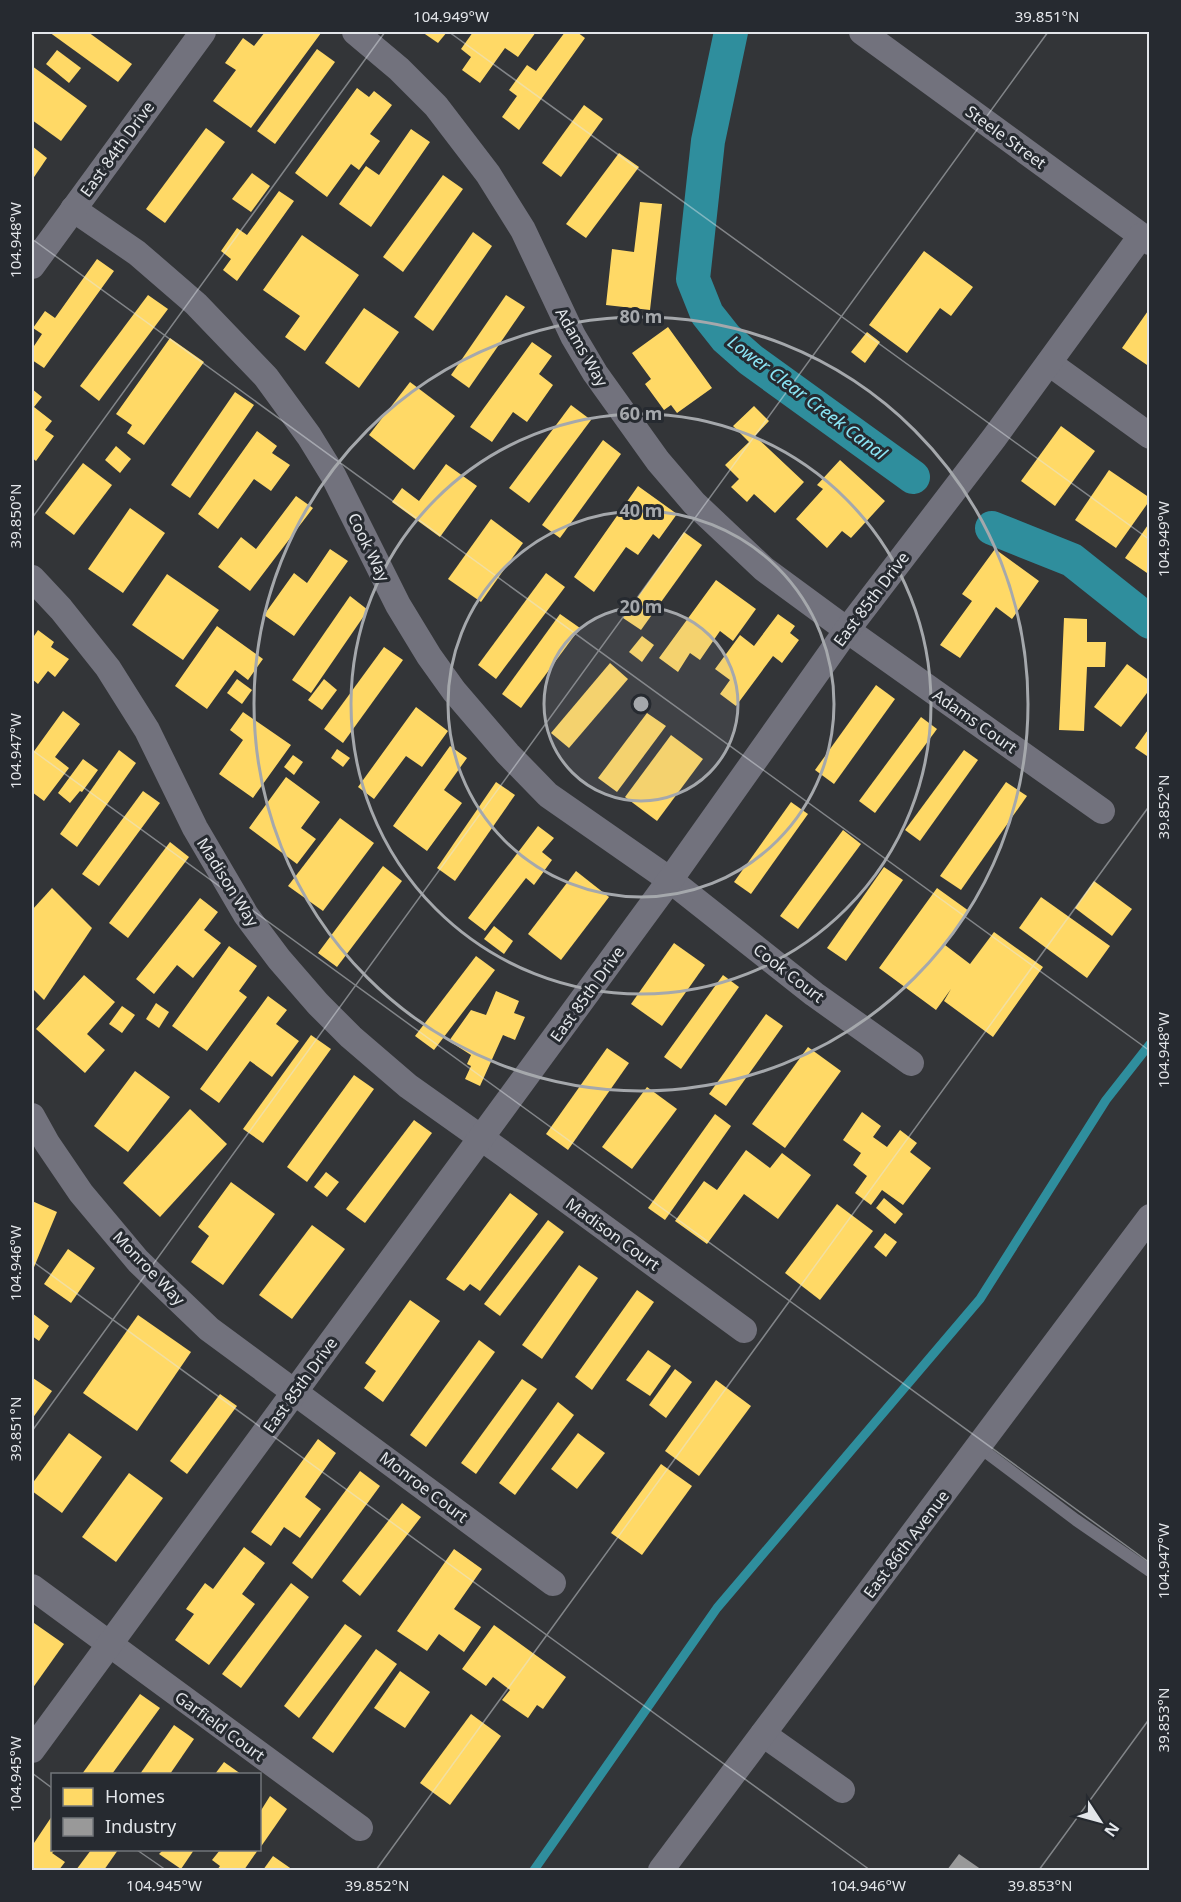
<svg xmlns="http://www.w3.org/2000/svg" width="1181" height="1902" viewBox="0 0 1181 1902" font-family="'Noto Sans',sans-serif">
<rect width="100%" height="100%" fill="#333538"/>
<!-- homes -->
<g fill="#ffd966">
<path d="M49,32H88L132,64L118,82Z"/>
<path d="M265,32H318L321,33L251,128L213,101L236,70L225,63L243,38L254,46Z"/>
<path d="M422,32H447L438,43Z"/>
<path d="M473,32H483L487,34L489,32H536L518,57L505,48L480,83L462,70L471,57L461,49Z"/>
<path d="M565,32H577L585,38L519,130L502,117L517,96L509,90L527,65L536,71Z"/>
<path d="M317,49L335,62L275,144L257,131Z"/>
<path d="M57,50L81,68L69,83L46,64Z"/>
<path d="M32,66L87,106L61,141L32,120Z"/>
<path d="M357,88L369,97L374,91L392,105L370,134L380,141L359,170L351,164L327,197L295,173Z"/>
<path d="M584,105L603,119L561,177L542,163Z"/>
<path d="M206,128L225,142L165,223L146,209Z"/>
<path d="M411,129L430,142L371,227L339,204L366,166L379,175Z"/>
<path d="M32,146L47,158L32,180Z"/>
<path d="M619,153L639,167L586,238L566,224Z"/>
<path d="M252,173L270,186L251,212L232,199Z"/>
<path d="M443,175L463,189L403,272L383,257Z"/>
<path d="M279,191L294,201L237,281L223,270L231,259L221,251L237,228L247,235Z"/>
<path d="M640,202L662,204L650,310L606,305L612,249L634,252Z"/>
<path d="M473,232L492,246L433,331L414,317Z"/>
<path d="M302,235L359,275L305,351L285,337L300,316L263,290Z"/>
<path d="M924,251L973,287L951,316L940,308L907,353L869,325Z"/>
<path d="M97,259L114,271L44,368L32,360V349L42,334L33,328L45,311L55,318Z"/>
<path d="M148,295L168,309L99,401L80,386Z"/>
<path d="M506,295L525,307L469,388L451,375Z"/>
<path d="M364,308L399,332L359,388L325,363Z"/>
<path d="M1150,308V367L1122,348Z"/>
<path d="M668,327L712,388L677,413L671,405L664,410L645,384L651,379L632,353Z"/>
<path d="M867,332L880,342L865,363L851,352Z"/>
<path d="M170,338L204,362L144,445L127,433L132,425L116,414Z"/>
<path d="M532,342L552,356L539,374L553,385L527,422L513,412L492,442L470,427Z"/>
<path d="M410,382L455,416L414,470L369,435Z"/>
<path d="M32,389L42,397L34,407L52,421L45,430L54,436L36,461L32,458Z"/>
<path d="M235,392L254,405L190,498L171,485Z"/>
<path d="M571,405L591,420L529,503L509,488Z"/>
<path d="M754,406L769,421L755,436L804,482L775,513L754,494L747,502L731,487L739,479L725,465L749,442L733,426Z"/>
<path d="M1061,426L1095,451L1055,506L1021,481Z"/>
<path d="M257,431L277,446L272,453L290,465L271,491L254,479L218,529L198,514Z"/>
<path d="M603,440L621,454L560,538L542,525Z"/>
<path d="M116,446L131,459L120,473L105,460Z"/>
<path d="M840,460L885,501L851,538L842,531L827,548L796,519L823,489L817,485Z"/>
<path d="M83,463L112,485L74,535L45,513Z"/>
<path d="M446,464L477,486L440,537L392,502L402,488L419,501Z"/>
<path d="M1109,470L1150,498V500L1116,548L1075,520Z"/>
<path d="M638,486L677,514L659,539L653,534L638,555L626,547L594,592L574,577Z"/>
<path d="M296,496L313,508L250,591L218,567L241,537L256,549Z"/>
<path d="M130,508L165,533L123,593L88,569Z"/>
<path d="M491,519L523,543L481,602L448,579Z"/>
<path d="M1150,522V575L1125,558Z"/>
<path d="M684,532L702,545L641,630L623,618Z"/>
<path d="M330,549L348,561L294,636L264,615L294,573L307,583Z"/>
<path d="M995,549L1039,581L1012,619L996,607L960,658L940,645L972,601L962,594Z"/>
<path d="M546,573L565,587L496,679L478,665Z"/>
<path d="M167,574L219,610L183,660L132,625Z"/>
<path d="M716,580L756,609L733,641L720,631L700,660L690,653L678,672L659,658Z"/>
<path d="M350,596L368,610L311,693L292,680Z"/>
<path d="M560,614L580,628L521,708L502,694Z"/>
<path d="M778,614L795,626L790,633L799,640L782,663L773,656L736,706L720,694L730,680L715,669L740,635L754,646Z"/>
<path d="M1064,618L1087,619V642H1106L1105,667H1087L1084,731L1059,730Z"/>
<path d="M217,626L263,659L248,680L235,670L207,709L175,686Z"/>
<path d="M38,630L54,642L51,647L69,659L55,677L48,671L38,684L32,679V639Z"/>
<path d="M642,636L654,645L642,662L629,652Z"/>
<path d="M384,647L403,660L343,743L324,729Z"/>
<path d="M610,663L628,679L569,748L551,733Z"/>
<path d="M1127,664L1150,681V689L1121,727L1094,707Z"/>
<path d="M237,679L252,690L242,704L227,693Z"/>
<path d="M324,679L337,690L322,710L308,700Z"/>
<path d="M876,685L895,699L834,784L815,770Z"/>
<path d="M416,707L448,731L422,767L406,756L374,799L358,787Z"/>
<path d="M63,711L80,724L55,757L69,768L44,801L32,792V754Z"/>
<path d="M243,712L291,745L253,798L219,774L243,740L230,730Z"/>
<path d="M647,713L666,726L617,792L598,778Z"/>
<path d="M921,717L937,729L875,813L859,801Z"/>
<path d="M1150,727V758L1135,748Z"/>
<path d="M671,735L703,759L657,821L625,797Z"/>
<path d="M450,746L467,758L444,790L462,803L427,851L393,826Z"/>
<path d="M337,749L350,758L343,767L331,758Z"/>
<path d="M119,750L136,763L77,847L60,834Z"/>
<path d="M964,750L978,760L920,841L905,830Z"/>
<path d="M293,755L303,762L294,775L284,767Z"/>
<path d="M83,759L98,770L82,792L80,791L70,803L58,793Z"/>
<path d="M286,777L320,802L301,828L316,839L297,864L249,828Z"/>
<path d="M496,782L515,795L455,881L437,868Z"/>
<path d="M1006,782L1027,796L961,890L940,876Z"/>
<path d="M143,791L160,803L99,886L82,874Z"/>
<path d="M791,802L808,814L751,894L734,882Z"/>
<path d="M340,818L374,843L323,911L288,886Z"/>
<path d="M538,826L554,838L542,852L552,860L534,885L526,878L485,931L468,918Z"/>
<path d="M843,830L861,844L798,929L780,916Z"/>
<path d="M170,842L189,857L128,938L109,923Z"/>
<path d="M383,866L402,881L337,967L318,953Z"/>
<path d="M884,867L903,880L846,961L827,948Z"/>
<path d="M576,871L609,897L561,960L528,934Z"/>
<path d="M1094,881L1132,909L1112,936L1075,908Z"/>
<path d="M52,888L92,928L44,1000L32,988V910Z"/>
<path d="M937,888L969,911L945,945L970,964L994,932L1043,967L993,1037L944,1001L951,989L936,1010L879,968Z"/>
<path d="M1041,897L1110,946L1087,978L1019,928Z"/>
<path d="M200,898L218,912L204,930L221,943L193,978L177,965L154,994L136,979Z"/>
<path d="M494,926L513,941L504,954L484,939Z"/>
<path d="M674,943L705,965L662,1026L631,1004Z"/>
<path d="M229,946L257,966L239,991L247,997L207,1051L172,1026Z"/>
<path d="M476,956L495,970L434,1050L415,1036Z"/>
<path d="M84,975L115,1002L87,1034L105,1050L85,1073L36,1029Z"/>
<path d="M723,975L739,987L681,1069L664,1057Z"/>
<path d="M496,991L519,1001L514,1013L525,1017L515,1040L503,1035L480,1086L465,1079L471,1066L467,1064L471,1055L449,1041L471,1010L486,1015Z"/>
<path d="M268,996L287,1010L276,1024L299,1041L272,1077L250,1061L219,1103L200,1089Z"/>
<path d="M156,1003L169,1012L159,1028L146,1019Z"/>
<path d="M122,1006L135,1015L122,1033L109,1024Z"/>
<path d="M766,1014L783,1026L726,1106L709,1094Z"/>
<path d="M311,1035L331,1049L263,1143L243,1129Z"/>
<path d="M808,1047L841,1071L785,1148L752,1124Z"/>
<path d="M607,1048L629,1063L568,1150L546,1134Z"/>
<path d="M135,1071L170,1097L128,1152L94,1126Z"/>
<path d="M354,1075L374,1089L307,1182L287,1167Z"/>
<path d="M647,1087L677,1109L632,1169L602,1147Z"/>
<path d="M190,1109L227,1144L160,1217L123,1183Z"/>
<path d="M862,1112L881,1126L873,1137L887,1147L900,1130L917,1143L910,1152L931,1168L903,1205L882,1190L871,1205L855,1193L867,1176L853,1165L861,1153L843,1140Z"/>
<path d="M715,1114L731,1126L665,1220L648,1208Z"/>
<path d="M414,1120L432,1133L365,1223L346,1209Z"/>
<path d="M746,1150L770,1168L782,1153L811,1175L778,1219L744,1194L707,1244L675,1221L704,1181L717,1190Z"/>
<path d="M326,1172L339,1182L327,1197L314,1187Z"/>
<path d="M231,1182L275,1214L223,1285L191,1262L209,1236L198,1227Z"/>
<path d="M510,1193L538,1214L480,1291L470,1284L464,1291L446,1279Z"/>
<path d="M884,1198L903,1214L895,1224L876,1208Z"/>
<path d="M32,1201L57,1212L32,1272Z"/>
<path d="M837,1204L873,1231L820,1300L785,1273Z"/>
<path d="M548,1220L564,1232L500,1316L484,1304Z"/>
<path d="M312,1225L345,1249L292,1319L259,1295Z"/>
<path d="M885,1233L897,1242L886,1257L874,1247Z"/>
<path d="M68,1249L95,1268L71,1303L44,1284Z"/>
<path d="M579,1265L598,1278L542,1359L522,1345Z"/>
<path d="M637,1290L654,1302L592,1390L575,1377Z"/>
<path d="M410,1300L440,1321L383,1402L364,1388L376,1371L365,1363Z"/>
<path d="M32,1313L49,1326L39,1341L32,1336Z"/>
<path d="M138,1315L191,1352L137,1431L83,1393Z"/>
<path d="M479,1340L495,1352L426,1447L410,1435Z"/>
<path d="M648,1350L671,1366L650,1396L626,1380Z"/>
<path d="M675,1369L692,1382L666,1418L649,1405Z"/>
<path d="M33,1378L52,1391L32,1419V1380Z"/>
<path d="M522,1379L537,1389L476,1474L461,1463Z"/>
<path d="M716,1380L751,1406L699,1476L665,1451Z"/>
<path d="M220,1394L237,1406L187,1474L170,1461Z"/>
<path d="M558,1402L574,1415L515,1495L499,1483Z"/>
<path d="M69,1433L102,1457L62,1513L32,1491V1484Z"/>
<path d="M578,1433L605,1453L577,1489L551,1469Z"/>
<path d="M318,1439L336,1453L305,1497L321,1509L300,1538L284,1527L271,1546L251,1532Z"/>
<path d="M661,1464L692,1486L642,1555L611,1533Z"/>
<path d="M360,1471L380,1486L312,1579L292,1563Z"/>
<path d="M129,1473L163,1498L116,1562L82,1537Z"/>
<path d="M402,1503L421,1517L360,1596L342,1581Z"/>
<path d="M244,1547L265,1563L242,1594L255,1604L209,1665L175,1640L194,1614L186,1609L205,1583L213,1589Z"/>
<path d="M454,1549L482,1569L454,1609L481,1627L464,1652L439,1634L427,1651L397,1631Z"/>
<path d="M291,1583L309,1597L241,1688L222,1674Z"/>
<path d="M34,1623L64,1644L32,1689V1627Z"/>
<path d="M345,1624L362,1636L299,1718L284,1706Z"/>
<path d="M494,1625L566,1677L543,1709L537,1705L528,1718L502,1700L510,1690L493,1677L486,1686L462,1669Z"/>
<path d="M376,1649L397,1664L333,1753L312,1738Z"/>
<path d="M400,1671L430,1692L405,1728L374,1708Z"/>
<path d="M140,1694L160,1708L112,1774H82Z"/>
<path d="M471,1714L501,1736L450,1805L420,1783Z"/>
<path d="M174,1725L194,1739L170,1774H140Z"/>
<path d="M224,1762L241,1774H215Z"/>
<path d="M270,1796L287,1809L260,1848V1812Z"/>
<path d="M52,1816V1850H55L52,1853L65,1862L59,1870H32V1846Z"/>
<path d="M91,1850H118L104,1870H76Z"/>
<path d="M163,1850H194L181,1869L159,1854Z"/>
<path d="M220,1850H258L244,1870H217L220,1866L212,1860Z"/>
<path d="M273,1856L293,1870H263Z"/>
</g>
<!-- industry -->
<path fill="#999" d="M959,1854L982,1870H947Z"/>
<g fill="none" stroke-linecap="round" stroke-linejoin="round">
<!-- stream -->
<path stroke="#2f8e9d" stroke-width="9" d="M534,1870L717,1608L980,1299L1106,1100L1150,1044"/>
<!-- canal -->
<g stroke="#2f8e9d" stroke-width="34">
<path d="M731,32L708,141L693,279L707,314L726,338L751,360L913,477"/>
<path d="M992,528L1072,560L1150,622"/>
</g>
<!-- lane -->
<path stroke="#72727d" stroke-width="12" d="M979,1447L1076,1520L1150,1571"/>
<!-- street -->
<g stroke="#72727d" stroke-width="26">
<path d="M355,32L399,69L436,106L488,174L523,230L573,336L595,373L658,461L694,503L764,569L847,630L1102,811"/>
<path d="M862,32L1150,242"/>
<path d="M73,209L137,253L196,304L266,377L309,436L333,475L398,605L429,656L454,691L508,754L548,795L670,880L814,994L911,1063"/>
<path d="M32,266L203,32"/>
<path d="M1049,363L1150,436"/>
<path d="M32,578L61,609L108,668L147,730L195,828L246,915L279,959L318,1004L351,1037L408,1086L505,1155L744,1330"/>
<path d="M32,1116L47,1143L81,1193L138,1261L209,1329L553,1583"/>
<path d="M32,1587L360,1828"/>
<path d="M763,1734L842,1790"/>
<path d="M32,1750L670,880L847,630L994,438L1141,236"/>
<path d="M661,1870L1150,1217"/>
</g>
</g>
<!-- ticks -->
<path fill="none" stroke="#e3e6ea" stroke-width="1.5" stroke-opacity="0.45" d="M449,32L1150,540M32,239L1150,1051M32,518L385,32M32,750L1150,1563M32,1261L870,1870M32,1431L1048,32M32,1773L52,1788M137,1850L166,1870M376,1870L1150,805M1039,1870L1150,1718"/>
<!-- distance rings -->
<circle cx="641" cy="704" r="97" fill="#a5a8ac" fill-opacity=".12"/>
<g fill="none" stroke="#a5a8ac" stroke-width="3">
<circle cx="641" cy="704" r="97"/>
<circle cx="641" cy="704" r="193"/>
<circle cx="641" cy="704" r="290"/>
<circle cx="641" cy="704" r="387"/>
</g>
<g text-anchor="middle" stroke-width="6" stroke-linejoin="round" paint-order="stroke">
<!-- street labels -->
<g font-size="16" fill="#e3e6ea" stroke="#262a30">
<text transform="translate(1006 137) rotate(36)" y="6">Steele Street</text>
<text transform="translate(117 149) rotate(-54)" y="6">East 84th Drive</text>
<text transform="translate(582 347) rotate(60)" y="6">Adams Way</text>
<text transform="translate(369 547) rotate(64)" y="6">Cook Way</text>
<text transform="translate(871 599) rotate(-53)" y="6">East 85th Drive</text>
<text transform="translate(975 721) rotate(35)" y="6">Adams Court</text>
<text transform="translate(228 882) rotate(58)" y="6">Madison Way</text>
<text transform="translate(789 973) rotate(38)" y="6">Cook Court</text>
<text transform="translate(587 994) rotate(-54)" y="6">East 85th Drive</text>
<text transform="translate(613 1234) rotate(36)" y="6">Madison Court</text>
<text transform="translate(149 1268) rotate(46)" y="6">Monroe Way</text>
<text transform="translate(300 1385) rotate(-54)" y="6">East 85th Drive</text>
<text transform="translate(424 1487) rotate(37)" y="6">Monroe Court</text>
<text transform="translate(906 1544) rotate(-53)" y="6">East 86th Avenue</text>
<text transform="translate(220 1726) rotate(36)" y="6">Garfield Court</text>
</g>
<!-- water labels -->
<g font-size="18" font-style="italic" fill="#8be5f5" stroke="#262a30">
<text transform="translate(807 398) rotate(37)" y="6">Lower Clear Creek Canal</text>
</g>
</g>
<circle cx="641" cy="704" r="9" fill="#a5a8ac" stroke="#262a30" stroke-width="3"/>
<g font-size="18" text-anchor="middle" font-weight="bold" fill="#a5a8ac" stroke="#262a30" stroke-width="6" stroke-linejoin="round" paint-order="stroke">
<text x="641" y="323">80 m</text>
<text x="641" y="420">60 m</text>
<text x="641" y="517">40 m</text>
<text x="641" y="613">20 m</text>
</g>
<!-- border -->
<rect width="1181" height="1902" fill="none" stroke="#262a30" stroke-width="66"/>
<!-- legend -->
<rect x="51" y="1773" width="210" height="78" fill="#262a30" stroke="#72757a" stroke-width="1.5"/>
<rect x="63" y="1788" width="30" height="18" fill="#ffd966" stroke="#72757a" stroke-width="1.5"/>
<text x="105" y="1803" font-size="18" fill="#e3e6ea">Homes</text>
<rect x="63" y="1818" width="30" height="18" fill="#999999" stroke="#72757a" stroke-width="1.5"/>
<text x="105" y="1833" font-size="18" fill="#e3e6ea">Industry</text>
<!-- north arrow -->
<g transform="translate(1100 1821) rotate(126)" stroke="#262a30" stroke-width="4.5" paint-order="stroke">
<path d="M0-4.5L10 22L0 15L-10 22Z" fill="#e3e6ea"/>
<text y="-9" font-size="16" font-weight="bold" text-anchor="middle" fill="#e3e6ea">N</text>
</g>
<rect x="33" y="33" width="1115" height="1836" fill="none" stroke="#e3e6ea" stroke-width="2"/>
<g font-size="15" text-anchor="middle" fill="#e3e6ea">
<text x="451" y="22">104.949°W</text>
<text x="1047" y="22">39.851°N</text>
<text transform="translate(16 240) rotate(-90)" y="5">104.948°W</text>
<text transform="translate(16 516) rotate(-90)" y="5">39.850°N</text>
<text transform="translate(1164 539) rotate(-90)" y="5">104.949°W</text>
<text transform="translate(16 751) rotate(-90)" y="5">104.947°W</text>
<text transform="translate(1164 807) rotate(-90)" y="5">39.852°N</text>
<text transform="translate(1164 1050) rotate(-90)" y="5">104.948°W</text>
<text transform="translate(16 1263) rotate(-90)" y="5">104.946°W</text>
<text transform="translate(16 1429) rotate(-90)" y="5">39.851°N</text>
<text transform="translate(1164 1561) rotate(-90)" y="5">104.947°W</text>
<text transform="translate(1164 1720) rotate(-90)" y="5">39.853°N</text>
<text transform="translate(16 1774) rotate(-90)" y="5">104.945°W</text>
<text x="164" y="1891">104.945°W</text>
<text x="377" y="1891">39.852°N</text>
<text x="868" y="1891">104.946°W</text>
<text x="1040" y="1891">39.853°N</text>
</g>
</svg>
